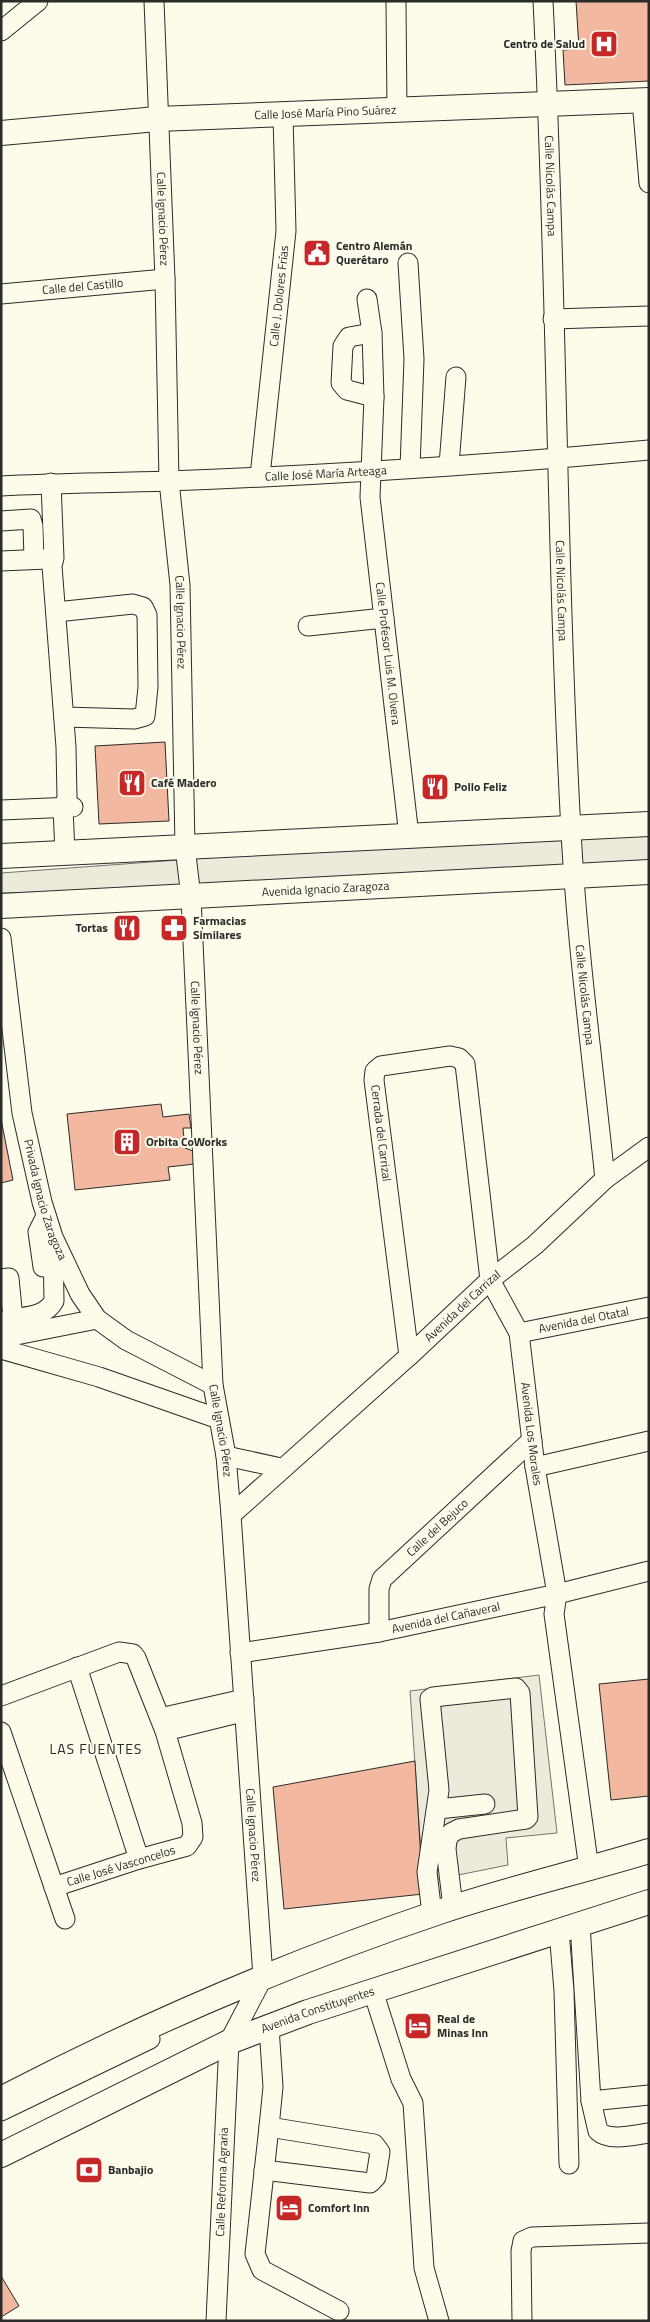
<svg xmlns="http://www.w3.org/2000/svg" width="650" height="2322" viewBox="0 0 650 2322" font-family="'Titillium Web',sans-serif">
<rect width="100%" height="100%" fill="#fdfbea"/>
<!-- green -->
<path fill="#ecebdb" stroke="#74746e" d="M649,835V864L170,889L1,893V873L315,850Z"/>
<!-- parking -->
<path fill="#eceadb" stroke="#74746e" d="M539,1675L557,1833L506,1838L508,1865L423,1882L410,1691Z"/>
<!-- building -->
<g fill="#f2b8a0" stroke="#2b2b2b">
<path d="M576,1H649V81L565,85L563,50L579,49Z"/>
<path d="M165,742L169,821L99,824L95,746Z"/>
<path d="M161,1104L163,1117L189,1114L191,1128H183L185,1148L193,1151L195,1164L168,1167L170,1180L75,1190L67,1114Z"/>
<path d="M1,1119L13,1180L1,1183Z"/>
<path d="M649,1679V1796L611,1800L599,1684Z"/>
<path d="M415,1761L423,1894L284,1909L273,1787Z"/>
<path d="M1,2276L19,2306L1,2317Z"/>
</g>
<g fill="none" stroke-linecap="round" stroke-linejoin="round">
<defs>
<g id="minor">
<path id="s1" d="M154,1L165,279L169,481L180,585L185,847L191,897L213,1385L226,1456L231,1515L263,1977L229,2042L216,2321"/>
<path id="s2" d="M543,1C557,277 556,554 571,831C577,947 593,1063 605,1179"/>
<path d="M396,3L397,111"/>
<path d="M1,31L38,1"/>
<path d="M642,100L649,183"/>
<path d="M408,263L414,359L410,468"/>
<path id="s3" d="M1,294L165,279"/>
<path id="s4" d="M367,299L372,333L374,397L370,497L409,836"/>
<path d="M553,319L649,316"/>
<path d="M372,333L349,337L343,346L341,383L347,390L374,397"/>
<path d="M449,465L456,377"/>
<path id="s5" d="M260,476L286,231L283,115"/>
<path d="M51,483L54,558L52,566L66,747L67,798L63,808L65,853"/>
<path id="s6" d="M1,486C57,483 112,483 168,481C328,475 489,465 649,450"/>
<path d="M1,521L31,519L33,526L34,559"/>
<path d="M1,561L47,559"/>
<path d="M56,612L133,604L143,607L147,615L148,687L145,716L134,719L64,717"/>
<path d="M308,626L384,618"/>
<path d="M1,810L73,807"/>
<path id="s7" d="M1,938L22,1113L42,1202L53,1237L80,1294L97,1319L126,1340L213,1385"/>
<path d="M43,1267L38,1232L46,1216"/>
<path d="M1,1279L9,1278L13,1319L2,1322"/>
<path d="M13,1319C29,1316 46,1316 54,1301L53,1243"/>
<path id="s8" d="M519,1333L649,1307"/>
<path d="M1,1338L97,1319"/>
<path d="M1,1349L99,1377L219,1419"/>
<path id="s9" d="M409,1356L374,1080L375,1071L381,1066L450,1056L459,1058L465,1064L490,1280L519,1333L535,1467L557,1594L554,1614L589,1869"/>
<path d="M226,1456L281,1468"/>
<path d="M535,1467L649,1441"/>
<path id="s10" d="M231,1515L409,1356L490,1280L535,1245L605,1179L649,1147"/>
<path id="s11" d="M379,1632V1589L382,1579L532,1440"/>
<path id="s12" d="M240,1653L379,1632L557,1594L649,1571"/>
<path d="M77,1667L139,1859"/>
<path d="M1,1696L119,1652L133,1654L136,1658L165,1731L192,1823L193,1837L187,1846L139,1859L54,1887"/>
<path d="M160,1718L244,1699"/>
<path d="M165,1731L234,1714"/>
<path d="M1,1732L65,1919"/>
<path d="M438,1809L485,1804"/>
<path d="M432,1914L427,1872L439,1790L430,1699L433,1697L516,1688L520,1693L528,1817L526,1819L459,1829L451,1833L447,1840L446,1849L453,1907"/>
<path d="M580,1924L591,2101L649,2095"/>
<path d="M559,1931L564,1991L569,2164"/>
<path d="M373,1991L401,2079L413,2103L424,2268L439,2321"/>
<path d="M591,2101L598,2131C610,2142 634,2135 649,2133"/>
<path d="M1,2111L150,2039"/>
<path d="M269,2127L255,2254L262,2270L339,2311"/>
<path d="M264,2170L370,2183L376,2177L380,2152L374,2144L269,2127L273,2087L269,2027"/>
<path d="M522,2321L521,2251L523,2241L532,2237L649,2233"/>
</g>
<g id="major">
<path id="s13" d="M1,133L157,119L649,100"/>
<path d="M1,856L649,824"/>
<path id="s14" d="M1,906L649,872"/>
<path d="M1,2099C143,2025 290,1962 442,1911C510,1888 580,1872 649,1851"/>
<path id="s15" d="M1,2155L229,2042L308,2012L649,1902"/>
</g>
</defs>
<!-- minor casing -->
<use href="#minor" stroke="#2b2b2b" stroke-width="21"/>
<!-- major casing -->
<use href="#major" stroke="#2b2b2b" stroke-width="26"/>
<!-- minor -->
<use href="#minor" stroke="#fdfbea" stroke-width="19"/>
<!-- major -->
<use href="#major" stroke="#fdfbea" stroke-width="24"/>
</g>
<!-- icons -->
<defs>
<symbol id="hospital-square" viewBox="-11 -11 22 22"><rect x="-9" y="-9" width="18" height="18" rx="4" fill="#c62828" stroke="#fdfbea"/><path d="M-5-5h3v3.5h4V-5h3V5h-3V1.5h-4V5h-3Z" fill="#fff"/></symbol>
<symbol id="civic-square" viewBox="-11 -11 22 22"><rect x="-9" y="-9" width="18" height="18" rx="4" fill="#c62828" stroke="#fdfbea"/><path d="M-.6-6.5H3V-4.5H.6V-3L4-1V1h2V6H-6V1h2V-1L-.6-3ZM-1.2 2.5V6h2.4V2.5Z" fill="#fff"/></symbol>
<symbol id="restaurant-square" viewBox="-11 -11 22 22"><rect x="-9" y="-9" width="18" height="18" rx="4" fill="#c62828" stroke="#fdfbea"/><path d="M-5-6h1v4h1v-4h1v4h1v-4h1v5L-1.5 .5V6h-2V.5L-5-1ZM5-6V6H3V1.5H1.5Q1.5-4 5-6Z" fill="#fff"/></symbol>
<symbol id="pharmacy-square" viewBox="-11 -11 22 22"><rect x="-9" y="-9" width="18" height="18" rx="4" fill="#c62828" stroke="#fdfbea"/><path d="M-2-6h4v4h4v4h-4v4h-4v-4h-4v-4h4Z" fill="#fff"/></symbol>
<symbol id="building-square" viewBox="-11 -11 22 22"><rect x="-9" y="-9" width="18" height="18" rx="4" fill="#c62828" stroke="#fdfbea"/><path d="M-4-6H4V6H1V3H-1V6H-4ZM-2.5-4.3h1.7v1.8h-1.7ZM.8-4.3h1.7v1.8H.8ZM-2.5-1h1.7V.8h-1.7ZM.8-1h1.7V.8H.8Z" fill="#fff"/></symbol>
<symbol id="hotel-square" viewBox="-11 -11 22 22"><rect x="-9" y="-9" width="18" height="18" rx="4" fill="#c62828" stroke="#fdfbea"/><path d="M-6-4.5h1.5V1H6V5H4.5V3h-9V5H-6ZM-4 0a1.8 1.8 0 1 1 3.6 0ZM.5 0V-2.5h3Q6-2.5 6 0Z" fill="#fff"/></symbol>
<symbol id="bank-square" viewBox="-11 -11 22 22"><rect x="-9" y="-9" width="18" height="18" rx="4" fill="#c62828" stroke="#fdfbea"/><path d="M-6-4H6V4H-6ZM0-2.3a2.3 2.3 0 1 0 0 4.6a2.3 2.3 0 1 0 0-4.6Z" fill="#fff"/></symbol>
</defs>
<g fill-rule="evenodd">
<use href="#hospital-square" x="588" y="28" width="32" height="32"/>
<use href="#civic-square" x="301" y="237" width="32" height="32"/>
<use href="#restaurant-square" x="116" y="767" width="32" height="32"/>
<use href="#restaurant-square" x="419" y="771" width="32" height="32"/>
<use href="#restaurant-square" x="111" y="912" width="32" height="32"/>
<use href="#pharmacy-square" x="158" y="912" width="32" height="32"/>
<use href="#building-square" x="111" y="1126" width="32" height="32"/>
<use href="#hotel-square" x="402" y="2010" width="32" height="32"/>
<use href="#bank-square" x="73" y="2154" width="32" height="32"/>
<use href="#hotel-square" x="273" y="2192" width="32" height="32"/>
</g>
<g text-anchor="middle" stroke-width="4" stroke-linejoin="round" paint-order="stroke">
<!-- poi labels -->
<g font-size="12" font-weight="bold" fill="#2b2b2b" stroke="#fdfbea" text-anchor="start">
<text x="585" y="48" text-anchor="end">Centro de Salud</text>
<text x="336" y="250">Centro Alemán<tspan x="336" dy="14">Querétaro</tspan></text>
<text x="151" y="787">Café Madero</text>
<text x="454" y="791">Pollo Feliz</text>
<text x="193" y="925">Farmacias<tspan x="193" dy="14">Similares</tspan></text>
<text x="108" y="932" text-anchor="end">Tortas</text>
<text x="146" y="1146">Orbita CoWorks</text>
<text x="437" y="2023">Real de<tspan x="437" dy="14">Minas Inn</tspan></text>
<text x="108" y="2174">Banbajio</text>
<text x="308" y="2212">Comfort Inn</text>
</g>
<!-- street labels -->
<g font-size="12" fill="#2b2b2b" stroke="#fdfbea">
<text dy="4" stroke="none"><textPath href="#s13" startOffset="325">Calle José María Pino Suárez</textPath></text>
<text dy="4" stroke="none"><textPath href="#s2" startOffset="185">Calle Nicolás Campa</textPath></text>
<text dy="4" stroke="none"><textPath href="#s1" startOffset="218">Calle Ignacio Pérez</textPath></text>
<text dy="4" stroke="none"><textPath href="#s3" startOffset="82">Calle del Castillo</textPath></text>
<text dy="4" stroke="none"><textPath href="#s5" startOffset="181">Calle J. Dolores Frías</textPath></text>
<text dy="4" stroke="none"><textPath href="#s6" startOffset="325">Calle José María Arteaga</textPath></text>
<text dy="4" stroke="none"><textPath href="#s2" startOffset="590">Calle Nicolás Campa</textPath></text>
<text dy="4" stroke="none"><textPath href="#s1" startOffset="622">Calle Ignacio Pérez</textPath></text>
<text dy="4" stroke="none"><textPath href="#s4" startOffset="356">Calle Profesor Luis M. Olvera</textPath></text>
<text dy="4" stroke="none"><textPath href="#s14" startOffset="325">Avenida Ignacio Zaragoza</textPath></text>
<text dy="4" stroke="none"><textPath href="#s2" startOffset="995">Calle Nicolás Campa</textPath></text>
<text dy="4" stroke="none"><textPath href="#s1" startOffset="1028">Calle Ignacio Pérez</textPath></text>
<text transform="translate(381 1133) rotate(83)" y="4">Cerrada del Carrizal</text>
<text dy="4" stroke="none"><textPath href="#s7" startOffset="266">Privada Ignacio Zaragoza</textPath></text>
<text dy="4" stroke="none"><textPath href="#s10" startOffset="312">Avenida del Carrizal</textPath></text>
<text dy="4" stroke="none"><textPath href="#s8" startOffset="66">Avenida del Otatal</textPath></text>
<text dy="4" stroke="none"><textPath href="#s1" startOffset="1432">Calle Ignacio Pérez</textPath></text>
<text dy="4" stroke="none"><textPath href="#s9" startOffset="762">Avenida Los Morales</textPath></text>
<text dy="4" stroke="none"><textPath href="#s11" startOffset="129">Calle del Bejuco</textPath></text>
<text dy="4" stroke="none"><textPath href="#s12" startOffset="209">Avenida del Cañaveral</textPath></text>
<text dy="4" stroke="none"><textPath href="#s1" startOffset="1838">Calle Ignacio Pérez</textPath></text>
<text transform="translate(121 1866) rotate(-17)" y="4">Calle José Vasconcelos</text>
<text dy="4" stroke="none"><textPath href="#s15" startOffset="349">Avenida Constituyentes</textPath></text>
<text transform="translate(222 2182) rotate(-88)" y="4">Calle Reforma Agraria</text>
</g>
<!-- neighbourhood labels -->
<g font-size="14" letter-spacing="1" fill="#2b2b2b" stroke="#fdfbea">
<text x="96" y="1754">LAS FUENTES</text>
</g>
</g>
<!-- border -->
<rect width="650" height="2322" fill="none" stroke="#2b2b2b" stroke-width="5"/>
</svg>
